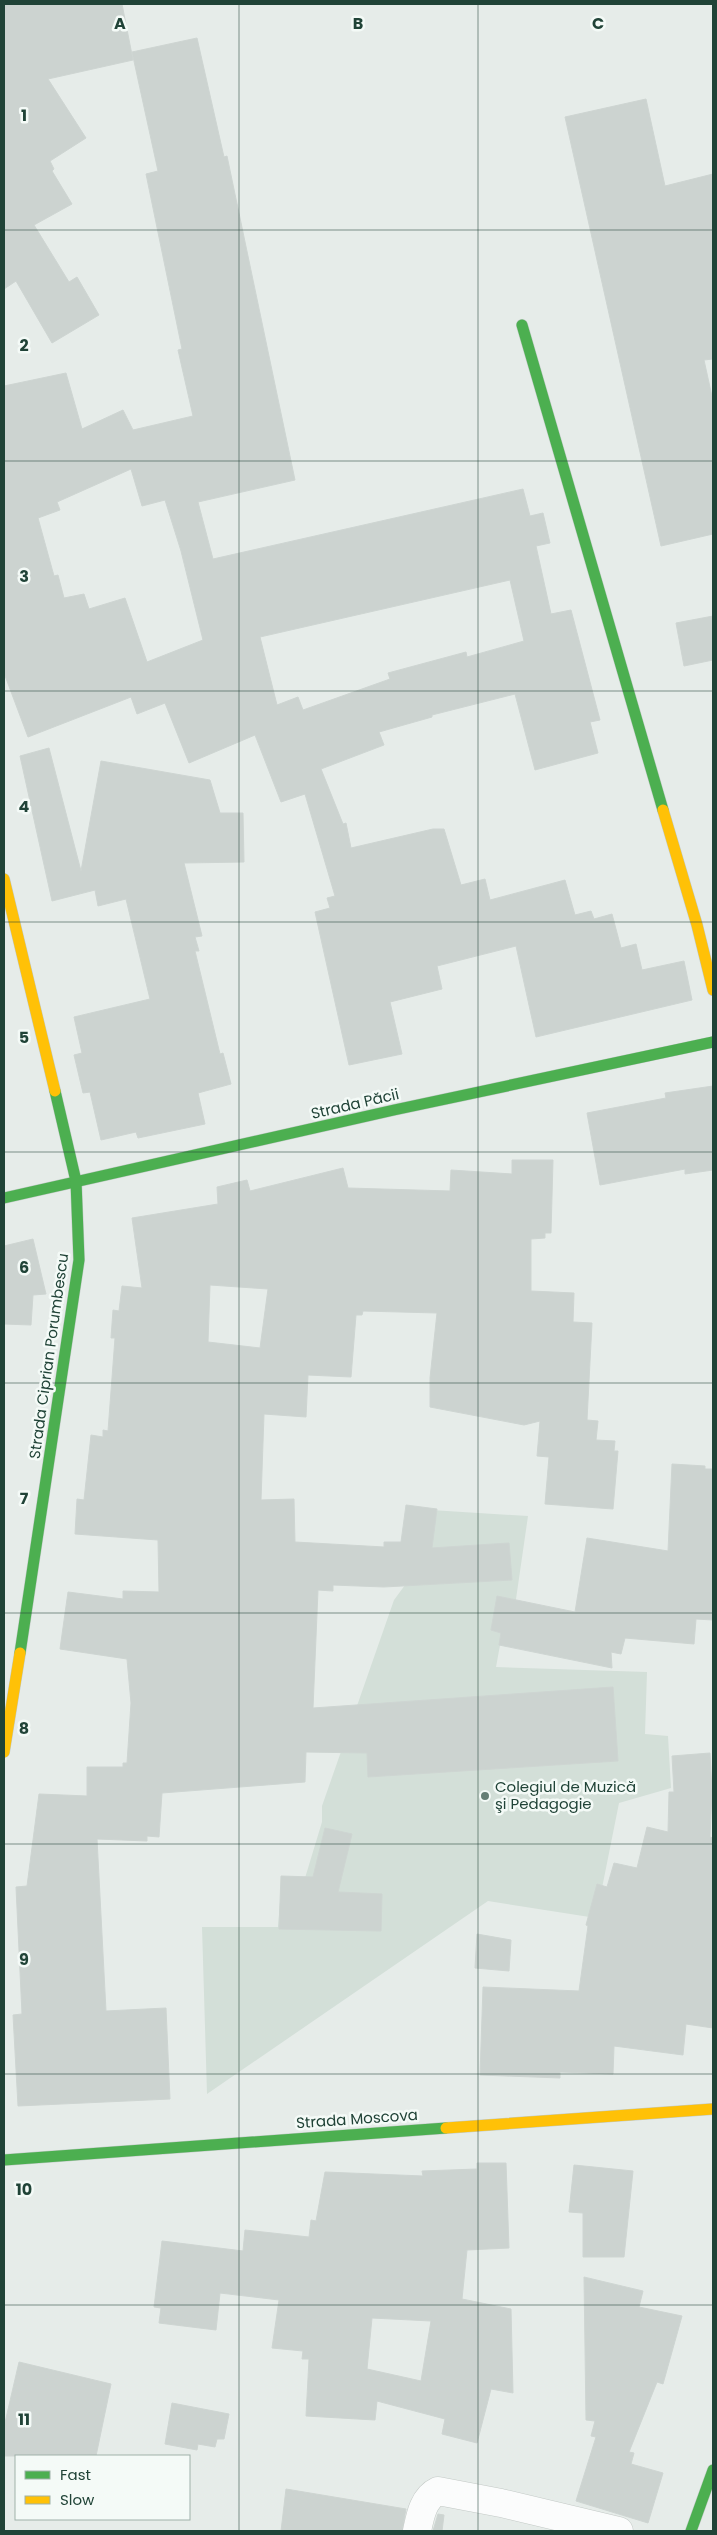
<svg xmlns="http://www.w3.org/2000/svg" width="717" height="2535" viewBox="0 0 717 2535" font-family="Poppins,sans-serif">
<rect width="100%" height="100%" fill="#e6ece9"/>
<!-- built -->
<path fill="#d3dfd8" d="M415,1509L528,1516L515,1606L507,1607L496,1667L647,1672L645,1734L668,1736L671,1788L619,1803L596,1918L488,1901L207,2094L202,1927H278L282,1876L305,1878L322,1822V1806L394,1600L408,1581Z"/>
<!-- building -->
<g fill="#ccd3d0" stroke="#ced5d2" fill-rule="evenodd">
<path d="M4,4H122L133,60L48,79L86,138L50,161L54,169L52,171L72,204L34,225L69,282L77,277L99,315L52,343L16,281L4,289Z"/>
<path d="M197,38L224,157L227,156L295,480L198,502L213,559L523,489L530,516L543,513L550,543L536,546L551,614L571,610L600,720L590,722L598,753L535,770L515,694L432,715V717L379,732L384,745L321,769L343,824L346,823L351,848L433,829H444L461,885L485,879L490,900L565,880L575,915L591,911L594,919L612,914L621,948L636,944L642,970L684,961L692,1000L536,1037L516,946L437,966L442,989L390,1002L402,1054L349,1065L315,912L330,908L327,898L335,896L305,794L281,802L255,735L189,763L165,703L137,714L131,697L28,737L4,673V386L66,373L82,429L123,410L133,430L193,416L178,350L182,349L146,174L158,171L132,52ZM131,469L142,506L165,500L181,551L203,640L147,662L125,598L89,609L84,594L64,598L58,575L54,576L38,518L60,510L57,502ZM510,580L524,641L467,657L466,652L388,673L390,679L303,710L298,697L277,705L260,637Z"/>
<path d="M646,99L665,186L713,174V359L704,360L713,401V534L661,546L565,117Z"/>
<path d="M713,616V660L684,666L676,623Z"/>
<path d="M49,748L81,871L101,761L210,780L220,813H243L244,862L184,863L202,936L195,937L199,951H195L220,1054L223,1053L231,1084L198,1093L205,1124L138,1138L136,1132L101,1140L90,1092L83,1093L74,1055L82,1053L74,1017L150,999L126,899L98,906L95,890L52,901L20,756Z"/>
<path d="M713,1086V1170L685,1174V1169L600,1185L587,1113L666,1098L665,1093Z"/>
<path d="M512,1160H553L551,1233H545V1238L531,1239V1291L574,1293L573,1322L592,1323L587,1420L598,1421L596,1440L615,1441L614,1451H618L613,1509L545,1504L549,1457L537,1456L540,1421L524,1425L430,1407V1378L437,1313L363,1311L362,1315H356L351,1377L308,1375L306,1417L264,1414L261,1500L294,1499L295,1542L384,1547V1542H401L406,1505L437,1509L432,1548L509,1543L512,1580L384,1587L333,1585V1591L318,1590L313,1708L613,1687L618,1761L368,1777L367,1753L306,1752L305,1782L162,1793L159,1837L147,1836V1841L97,1839L106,2011L166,2008L170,2099L18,2106L13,2015L22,2014L16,1887L27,1886L39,1794L87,1796V1767H123V1763H127L131,1703L127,1659L60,1649L68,1592L123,1599V1591L159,1592L158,1540L75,1534L77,1499L84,1500L91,1435L103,1437V1430L108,1431L115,1338H111L113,1310L119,1311L122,1286L142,1288L132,1218L218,1204L217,1187L247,1180L250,1191L343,1168L348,1188L450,1191L451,1170L512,1174ZM210,1285L268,1289L260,1348L208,1342Z"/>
<path d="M33,1239L46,1294L33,1295L31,1325L4,1324V1246Z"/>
<path d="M672,1464L705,1466V1469H713V1620L696,1619L694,1644L625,1638L621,1654L611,1652L612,1668L499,1645L501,1633L491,1630L497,1596L575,1612L587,1538L668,1551Z"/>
<path d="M710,1753L712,1791L710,1837L713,1838V2028L686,2024L683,2055L614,2046L613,2074L560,2072V2078L480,2075L483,1987L579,1991L588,1926L586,1925L597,1884L607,1887L614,1863L637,1868L647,1827L668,1832L669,1792H674L672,1756Z"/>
<path d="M325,1828L352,1834L338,1892L382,1894L381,1931L279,1929L281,1876L313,1877Z"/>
<path d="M477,1934L511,1940L509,1971L475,1968Z"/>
<path d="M477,2163H506L509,2248L467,2250L462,2299L511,2309L513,2393L491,2389L477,2443L442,2434L445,2419L377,2401L375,2420L306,2416L309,2359H302L303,2351L272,2348L279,2300L220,2293L216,2330L159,2323L161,2308L154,2307L162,2241L243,2251L245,2230L309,2237L311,2220L316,2221L325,2172L423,2176L422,2171L477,2169ZM372,2318L431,2321L421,2381L367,2369Z"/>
<path d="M574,2165L633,2171L624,2257H583V2213L569,2212Z"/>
<path d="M584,2277L643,2291L639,2307L682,2316L663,2384L657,2382L629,2452L634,2453L631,2464L663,2473L648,2523L576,2501L596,2437L591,2436L595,2421L586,2420Z"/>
<path d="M19,2362L111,2384L96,2456H4V2427Z"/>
<path d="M172,2403L229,2414L224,2439H217L215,2447L198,2444L197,2450L165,2444Z"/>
<path d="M286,2489L406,2509L402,2531H281Z"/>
<path d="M438,2514L444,2515L442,2531H433Z"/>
</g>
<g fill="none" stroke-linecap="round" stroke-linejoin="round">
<defs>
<path id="street" d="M417,2531C420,2517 423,2498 438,2491L501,2503L619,2531"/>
<g id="fast">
<path d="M522,325L663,810"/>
<path d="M4,1198L394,1110L713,1042"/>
<path d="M20,1653L79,1260L76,1181L55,1091"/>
<path d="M4,2160L446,2128"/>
<path d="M691,2531L713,2470"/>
</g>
<g id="slow">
<path d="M663,810L697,925L713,990"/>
<path d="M4,879L55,1091"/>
<path d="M4,1752L20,1653"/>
<path d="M446,2128L713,2109"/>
</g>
</defs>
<!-- street casing -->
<use href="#street" stroke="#c3c9c6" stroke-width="29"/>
<!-- fast casing -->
<use href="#fast" stroke="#c1cac6" stroke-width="12"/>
<!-- slow casing -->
<use href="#slow" stroke="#c1cac6" stroke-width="12"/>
<!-- street -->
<use href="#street" stroke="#fbfcfc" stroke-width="28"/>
<!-- fast -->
<use href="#fast" stroke="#4caf50" stroke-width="11"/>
<!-- slow -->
<use href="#slow" stroke="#ffc107" stroke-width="11"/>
</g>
<!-- grid -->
<path fill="none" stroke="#204337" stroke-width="1" stroke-opacity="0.55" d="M239,4V2531M478,4V2531M4,230H713M4,461H713M4,691H713M4,922H713M4,1152H713M4,1383H713M4,1613H713M4,1844H713M4,2074H713M4,2305H713"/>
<!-- markers -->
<circle fill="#657e75" stroke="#f4faf7" stroke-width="2" cx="485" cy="1796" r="5"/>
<g text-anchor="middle" stroke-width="5" stroke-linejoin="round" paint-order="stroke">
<!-- street labels -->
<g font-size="15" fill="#204337" stroke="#f4faf7">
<text transform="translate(355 1104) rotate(-13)" y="5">Strada Păcii</text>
<text transform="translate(49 1356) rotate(-82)" y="5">Strada Ciprian Porumbescu</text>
<text transform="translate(357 2119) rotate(-4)" y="5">Strada Moscova</text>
</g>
<!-- poi labels -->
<g font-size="15" fill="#204337" stroke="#f4faf7" text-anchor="start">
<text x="495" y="1792">Colegiul de Muzică<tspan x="495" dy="17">şi Pedagogie</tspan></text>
</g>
</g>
<g font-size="16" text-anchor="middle" font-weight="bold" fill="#204337" stroke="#f4faf7" stroke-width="5" stroke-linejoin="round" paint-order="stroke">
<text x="120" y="29">A</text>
<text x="358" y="29">B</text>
<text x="598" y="29">C</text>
<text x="24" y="121">1</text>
<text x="24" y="351">2</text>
<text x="24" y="582">3</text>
<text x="24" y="812">4</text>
<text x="24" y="1043">5</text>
<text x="24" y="1273">6</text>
<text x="24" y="1504">7</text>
<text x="24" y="1734">8</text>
<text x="24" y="1965">9</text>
<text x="24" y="2195">10</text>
<text x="24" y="2425">11</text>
</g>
<!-- border -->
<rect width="717" height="2535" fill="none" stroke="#204337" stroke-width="10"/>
<!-- legend -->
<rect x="15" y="2455" width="175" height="65" fill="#f4faf7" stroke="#9fb1aa"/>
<rect x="25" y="2471" width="25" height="8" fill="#4caf50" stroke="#9fb1aa"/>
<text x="60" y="2480" font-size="15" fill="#204337">Fast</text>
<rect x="25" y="2496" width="25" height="8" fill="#ffc107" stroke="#9fb1aa"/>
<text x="60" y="2505" font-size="15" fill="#204337">Slow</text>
</svg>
